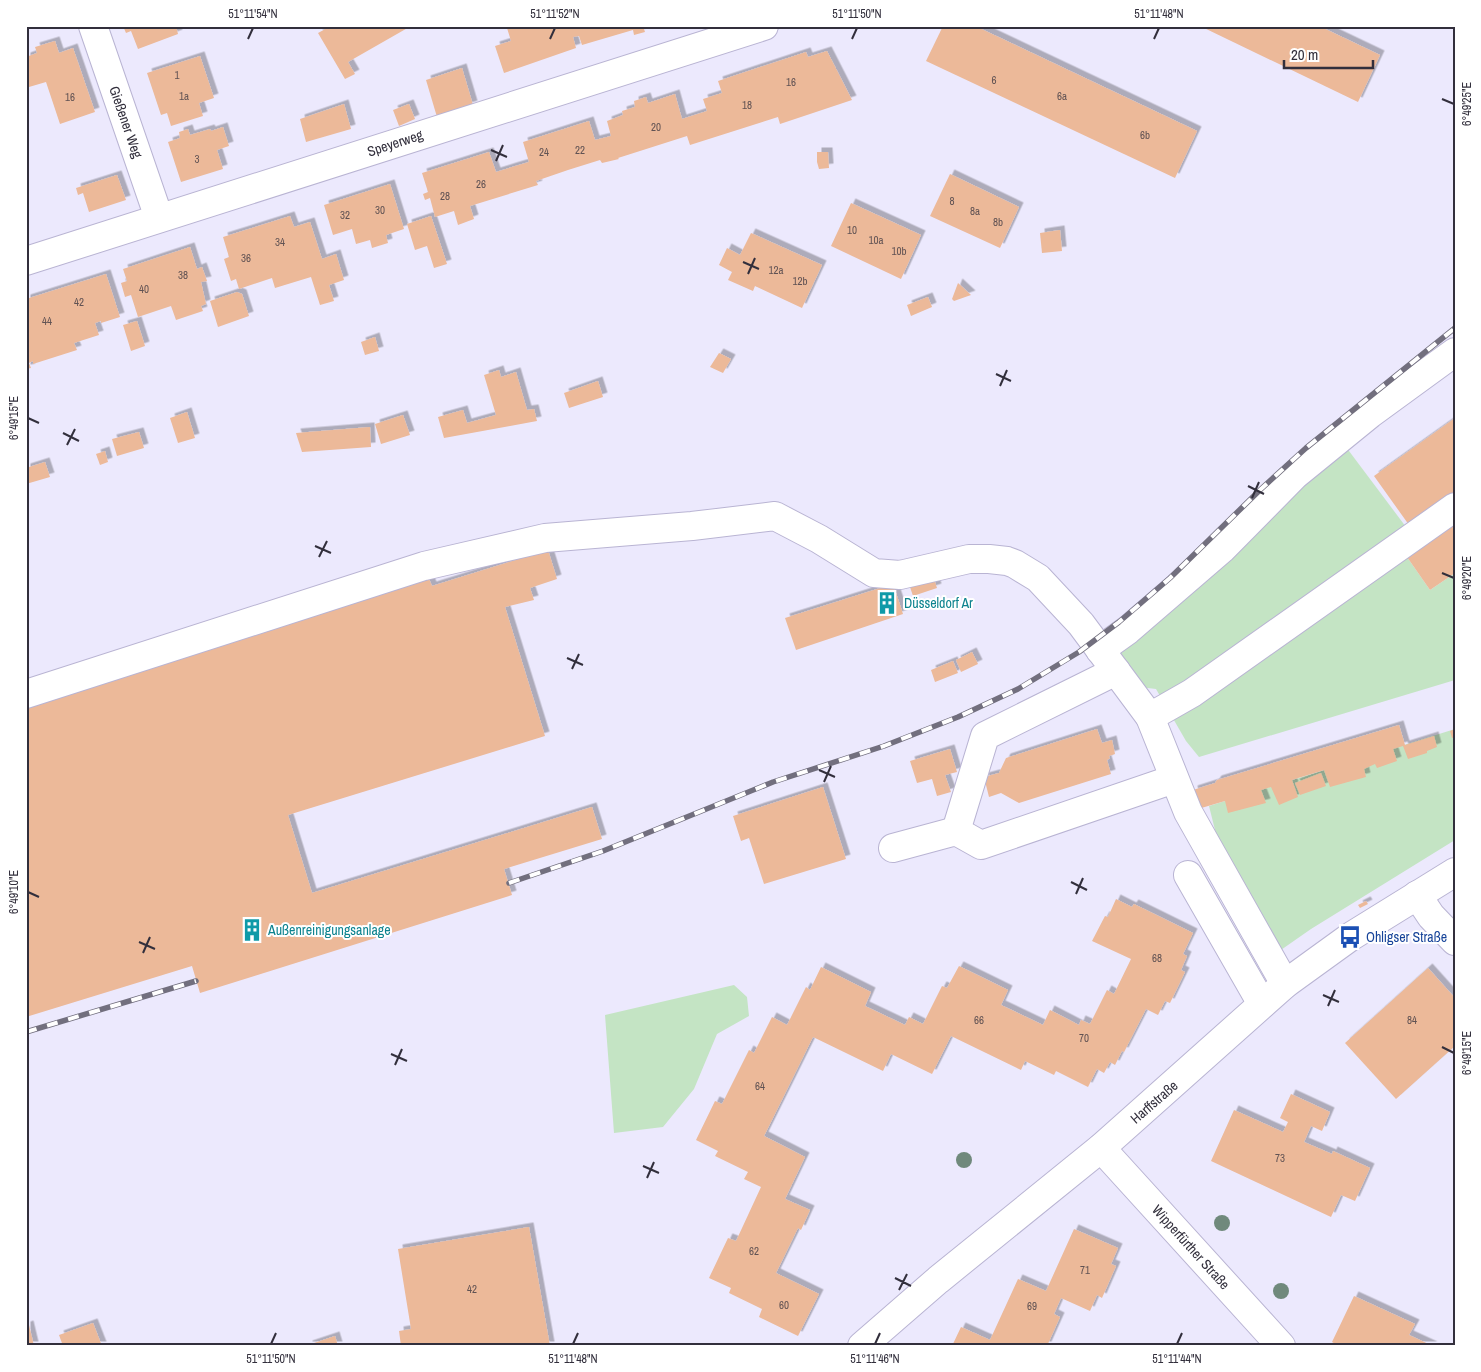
<svg xmlns="http://www.w3.org/2000/svg" width="1481" height="1372" viewBox="0 0 1481 1372" font-family="'Archivo Narrow',sans-serif">
<defs>
<filter id="shadow"><feDropShadow dx="4.5" dy="-4.5" stdDeviation="0" flood-color="#0004"/></filter>
</defs>
<rect width="100%" height="100%" fill="#ece9fd"/>
<!-- green -->
<g fill="#c4e4c4">
<path d="M1337,435L1406,527L1407,557L1430,590L1455,573V680L1199,757L1186,741L1156,689L1131,686L1105,647Z"/>
<path d="M1455,729V840L1311,929L1278,952L1216,834L1209,806Z"/>
<path d="M734,985L747,997L749,1016L717,1034L694,1089L663,1127L614,1133L605,1015Z"/>
</g>
<!-- building -->
<g fill="#ecb999" filter="url(#shadow)">
<path d="M123,26H176L178,34L138,49L131,31L126,33Z"/>
<path d="M331,26H411L348,62L355,74L345,79L318,33Z"/>
<path d="M512,26H643L645,32L634,35L633,30L582,45L579,36L573,37L576,48L504,73L495,46L511,41L507,28Z"/>
<path d="M943,26H975L1197,131L1175,178L926,61Z"/>
<path d="M1200,26H1319L1380,55L1358,102Z"/>
<path d="M55,41L59,53L73,48L95,112L60,124L46,82L29,87L26,79V57L37,53L35,47Z"/>
<path d="M827,51L852,100L780,124L778,117L690,145L687,136L618,158L619,159L602,163L600,160L568,170L536,181L538,185L470,206L474,219L458,225L454,211L435,217L430,198L425,200L423,194L428,192L422,173L489,152L496,172L512,167L529,162L523,142L589,121L595,140L611,136L607,121L623,115L622,111L635,107L634,101L646,97L648,103L675,94L682,119L707,111L703,99L722,93L718,81L806,52L808,57Z"/>
<path d="M200,56L214,98L199,103L203,116L171,126L167,113L161,115L147,73Z"/>
<path d="M462,68L473,105L437,117L426,80Z"/>
<path d="M344,104L351,129L306,142L300,119Z"/>
<path d="M409,104L415,119L399,126L393,110Z"/>
<path d="M223,127L229,146L217,150L223,169L181,182L168,142L180,138L179,132L188,129L190,135L210,129L211,131Z"/>
<path d="M817,152H828L829,168L819,169L817,162Z"/>
<path d="M950,174L1019,207L1000,248L930,216Z"/>
<path d="M117,175L126,200L89,212L83,193L78,195L76,188Z"/>
<path d="M390,184L404,229L386,235L388,243L372,248L370,240L356,244L352,229L333,235L324,205Z"/>
<path d="M851,203L921,235L901,279L831,246Z"/>
<path d="M290,216L294,227L310,222L322,259L336,254L344,280L329,285L334,301L320,305L311,277L275,288L272,278L239,289L236,279L231,281L224,259L229,257L223,237Z"/>
<path d="M431,216L447,264L434,268L427,246L415,250L407,224Z"/>
<path d="M1060,230L1062,251L1042,253L1040,233Z"/>
<path d="M751,233L822,265L802,308L755,286L753,291L728,280L732,272L719,265L727,248L740,255Z"/>
<path d="M190,247L197,269L202,267L207,281L201,282L206,304L201,306L203,311L176,320L171,306L138,317L131,295L125,297L121,283L127,281L123,269Z"/>
<path d="M106,274L120,317L101,323V321L95,323L99,335L74,343L77,350L33,364V361L29,363L31,368L26,369V299Z"/>
<path d="M958,283L971,295L954,301L952,299Z"/>
<path d="M237,292L242,294L249,316L218,327L210,301Z"/>
<path d="M928,297L932,307L911,316L907,305Z"/>
<path d="M137,321L145,346L131,351L123,325Z"/>
<path d="M375,337L379,351L365,355L361,342Z"/>
<path d="M719,353L731,359L723,373L710,367Z"/>
<path d="M499,370L501,377L516,372L527,410L534,409L537,421L444,438L438,417L463,410L467,423L496,415L484,375Z"/>
<path d="M598,381L603,397L569,408L564,393Z"/>
<path d="M187,412L195,438L178,443L170,418Z"/>
<path d="M403,415L410,435L381,444L375,424Z"/>
<path d="M1455,418V492L1409,525L1374,476Z"/>
<path d="M370,427L371,447L302,452L296,433Z"/>
<path d="M139,432L144,448L117,456L112,439Z"/>
<path d="M105,451L108,462L100,465L96,454Z"/>
<path d="M45,462L50,477L26,484V468Z"/>
<path d="M1455,524V573L1430,590L1407,557Z"/>
<path d="M548,550L557,579L530,588L534,600L505,607L545,736L288,815L312,893L592,807L602,839L504,869L512,895L200,993L192,966L26,1017V704L429,579L432,586Z"/>
<path d="M933,576L937,588L913,596L909,584Z"/>
<path d="M893,584L903,614L796,650L785,618Z"/>
<path d="M972,652L978,664L961,672L956,660Z"/>
<path d="M953,661L958,673L935,682L931,670Z"/>
<path d="M1399,725L1405,745L1434,736L1437,747L1427,751V753L1408,759L1403,746L1393,749L1397,761L1377,768L1375,764L1364,769L1366,777L1330,787L1324,770L1295,779L1292,780L1298,797L1279,805L1271,787L1261,790L1266,803L1228,813L1225,801L1198,809L1193,790L1215,783L1217,780Z"/>
<path d="M1097,729L1102,743L1112,740L1115,754L1109,756L1110,758L1107,760L1111,774L1019,803L1001,793L989,797L984,777L999,773L1006,758Z"/>
<path d="M1455,729V737L1452,738L1450,731Z"/>
<path d="M950,749L957,772L945,775L951,792L937,796L932,779L917,783L910,761Z"/>
<path d="M1321,773L1326,786L1300,795L1295,783Z"/>
<path d="M823,787L846,859L764,884L749,838L741,841L733,816Z"/>
<path d="M1116,899L1132,907L1134,904L1193,933L1183,954L1187,956L1181,970L1185,972L1170,1003L1165,1001L1158,1015L1146,1009L1124,1052L1122,1051L1115,1065L1110,1062L1104,1073L1097,1069L1088,1087L1056,1071L1054,1075L1025,1061L1021,1070L951,1036L932,1074L891,1054L883,1071L813,1037L764,1136L805,1157L785,1199L810,1210L801,1230L798,1228L776,1273L819,1294L798,1336L759,1317L762,1309L729,1293L731,1288L709,1278L728,1238L736,1241L761,1187L744,1179L748,1172L715,1156L718,1151L696,1140L715,1101L722,1104L749,1050L754,1053L772,1017L787,1025L806,987L810,990L821,967L871,992L865,1006L905,1025L909,1017L923,1024L942,986L947,988L959,966L1008,990L1001,1005L1043,1025L1050,1010L1079,1025L1081,1020L1090,1024L1107,990L1114,994L1131,959L1092,941L1105,916L1108,917Z"/>
<path d="M1366,901L1368,904L1360,908L1358,905Z"/>
<path d="M1428,968L1455,998V1046L1396,1099L1345,1043Z"/>
<path d="M1291,1094L1330,1112L1322,1131L1311,1126L1304,1142L1332,1154L1333,1151L1370,1168L1355,1201L1341,1195L1331,1217L1211,1161L1234,1110L1283,1132L1288,1122L1280,1118Z"/>
<path d="M529,1227L550,1346H401L399,1331L411,1329L398,1249Z"/>
<path d="M1074,1229L1118,1248L1111,1264L1116,1266L1102,1298L1097,1295L1090,1311L1061,1298L1054,1314L1060,1317L1047,1346H952L961,1327L990,1340L1018,1279L1046,1291Z"/>
<path d="M1354,1296L1415,1324L1409,1335L1433,1346H1339L1332,1342Z"/>
<path d="M93,1323L102,1346H63L59,1335Z"/>
<path d="M29,1325L34,1346H26V1326Z"/>
<path d="M335,1336L338,1346H308V1345Z"/>
</g>
<g fill="none" stroke-linecap="round" stroke-linejoin="round">
<defs>
<g id="minor">
<path d="M93,26L159,218"/>
<path d="M26,261L764,26"/>
<path d="M1100,650L1128,630L1222,549L1295,475L1370,414L1455,352"/>
<path d="M26,694L424,566L545,538L692,526L775,516L819,539L874,573L900,575L969,559H989L1007,561L1015,564L1038,578L1081,624L1150,717L1188,812L1285,984"/>
<path d="M1150,717L1192,693L1455,507"/>
<path d="M956,831L985,736L1116,671"/>
<path d="M893,848L956,831L981,845L1174,779"/>
<path d="M1188,875L1262,1004"/>
<path d="M1417,895L1431,916L1455,941"/>
<path d="M1101,1148L1281,1346"/>
<path d="M862,1346L938,1280L1101,1148L1285,984L1350,937L1455,872"/>
</g>
</defs>
<!-- minor casing -->
<use href="#minor" stroke="#b9b4d3" stroke-width="30"/>
<!-- minor -->
<use href="#minor" stroke="#fff" stroke-width="28"/>
<defs>
<g id="rail">
<path d="M509,883L603,851L773,782L884,746L958,717L1018,689L1079,652L1119,622L1170,578L1261,489L1306,448L1455,328"/>
<path d="M26,1032L196,981"/>
</g>
</defs>
<!-- rail casing -->
<use href="#rail" stroke="#726f7e" stroke-width="5.5"/>
<!-- rail -->
<use href="#rail" stroke="#fff" stroke-width="4" stroke-dasharray="11" stroke-linecap="butt"/>
</g>
<!-- trees -->
<g fill="#70897c">
<circle cx="964" cy="1160" r="8"/>
<circle cx="1222" cy="1223" r="8"/>
<circle cx="1281" cy="1291" r="8"/>
</g>
<!-- ticks -->
<path fill="none" stroke="#322f3c" stroke-width="2" d="M248,39L253,28M550,39L555,28M852,39L857,28M1154,39L1159,28M1442,99L1454,104M491,150L507,157M496,161L503,145M743,262L759,269M748,274L755,258M996,374L1011,381M1000,386L1007,370M28,418L39,423M63,433L79,441M67,445L75,429M1248,486L1264,494M1252,498L1259,482M315,546L331,553M319,557L327,541M1442,573L1454,578M567,658L583,665M572,669L579,654M819,770L835,777M824,782L831,766M1071,882L1087,890M28,892L39,897M1076,894L1083,878M139,942L155,949M143,953L150,937M1323,995L1339,1002M1328,1006L1335,990M1442,1047L1454,1053M391,1054L407,1061M395,1065L402,1049M643,1166L659,1173M647,1178L654,1162M895,1278L911,1286M899,1290L907,1274M271,1344L276,1333M573,1344L578,1333M875,1344L880,1333M1177,1344L1182,1333"/>
<!-- icons -->
<defs>
<symbol id="building-bare" viewBox="-9 -9 18 18"><path d="M-4-6H4V6H1V3H-1V6H-4ZM-2.5-4.3h1.7v1.8h-1.7ZM.8-4.3h1.7v1.8H.8ZM-2.5-1h1.7V.8h-1.7ZM.8-1h1.7V.8H.8Z" fill="#0f9aa8" stroke="#fff" stroke-width="2.5" paint-order="stroke"/></symbol>
<symbol id="bus-bare" viewBox="-9 -9 18 18"><path d="M-5-6H5V4H4V6H2V4H-2V6H-4V4H-5ZM-3.5-4V0h7V-4ZM-3.5 1.2v1.5H-2V1.2ZM2 1.2v1.5H3.5V1.2Z" fill="#1a4fb4" stroke="#fff" stroke-width="2.5" paint-order="stroke"/></symbol>
</defs>
<g fill-rule="evenodd">
<use href="#building-bare" x="871" y="587" width="32" height="32"/>
<use href="#building-bare" x="236" y="914" width="32" height="32"/>
<use href="#bus-bare" x="1334" y="921" width="32" height="32"/>
</g>
<g text-anchor="middle" stroke-width="4" stroke-linejoin="round" paint-order="stroke">
<!-- number labels -->
<g font-size="11" fill="#605253">
<text x="177" y="79">1</text>
<text x="994" y="84">6</text>
<text x="791" y="86">16</text>
<text x="184" y="100">1a</text>
<text x="1062" y="100">6a</text>
<text x="70" y="101">16</text>
<text x="747" y="109">18</text>
<text x="656" y="131">20</text>
<text x="1145" y="139">6b</text>
<text x="580" y="154">22</text>
<text x="544" y="156">24</text>
<text x="197" y="163">3</text>
<text x="481" y="188">26</text>
<text x="445" y="200">28</text>
<text x="952" y="205">8</text>
<text x="380" y="214">30</text>
<text x="975" y="215">8a</text>
<text x="345" y="219">32</text>
<text x="998" y="226">8b</text>
<text x="852" y="234">10</text>
<text x="876" y="244">10a</text>
<text x="280" y="246">34</text>
<text x="899" y="255">10b</text>
<text x="246" y="262">36</text>
<text x="776" y="274">12a</text>
<text x="183" y="279">38</text>
<text x="800" y="285">12b</text>
<text x="144" y="293">40</text>
<text x="79" y="306">42</text>
<text x="47" y="325">44</text>
<text x="1157" y="962">68</text>
<text x="979" y="1024">66</text>
<text x="1412" y="1024">84</text>
<text x="1084" y="1042">70</text>
<text x="760" y="1090">64</text>
<text x="1280" y="1162">73</text>
<text x="754" y="1255">62</text>
<text x="1085" y="1274">71</text>
<text x="472" y="1293">42</text>
<text x="784" y="1309">60</text>
<text x="1032" y="1310">69</text>
</g>
<!-- street labels -->
<g font-size="14" fill="#322f3c" stroke="#fff">
<text transform="translate(126 122) rotate(71)" y="5">Gießener Weg</text>
<text transform="translate(395 143) rotate(-18)" y="5">Speyerweg</text>
<text transform="translate(1154 1102) rotate(-41)" y="5">Harffstraße</text>
<text transform="translate(1191 1247) rotate(48)" y="5">Wipperfürther Straße</text>
</g>
<!-- culture labels -->
<g font-size="14" fill="#0d838f" stroke="#fff" text-anchor="start">
<text x="904" y="608">Düsseldorf Ar</text>
<text x="268" y="935">Außenreinigungsanlage</text>
</g>
<!-- transit labels -->
<g font-size="14" fill="#164399" stroke="#fff" text-anchor="start">
<text x="1366" y="942">Ohligser Straße</text>
</g>
</g>
<!-- border -->
<rect width="1481" height="1372" fill="none" stroke="#ffffff" stroke-width="55"/>
<!-- scale -->
<path d="M1284 60v8h89v-8" fill="none" stroke="#322f3c" stroke-width="2.5"/>
<text x="1291" y="60" font-size="15" fill="#322f3c" stroke="#ffffff" stroke-width="4" paint-order="stroke">20 m</text>
<rect x="28" y="28" width="1426" height="1316" fill="none" stroke="#322f3c" stroke-width="2"/>
<g font-size="12" text-anchor="middle" fill="#322f3c">
<text x="253" y="18">51°11'54"N</text>
<text x="555" y="18">51°11'52"N</text>
<text x="857" y="18">51°11'50"N</text>
<text x="1159" y="18">51°11'48"N</text>
<text transform="translate(1467 104) rotate(-90)" y="4">6°49'25"E</text>
<text transform="translate(14 418) rotate(-90)" y="4">6°49'15"E</text>
<text transform="translate(1467 578) rotate(-90)" y="4">6°49'20"E</text>
<text transform="translate(14 892) rotate(-90)" y="4">6°49'10"E</text>
<text transform="translate(1467 1053) rotate(-90)" y="4">6°49'15"E</text>
<text x="271" y="1363">51°11'50"N</text>
<text x="573" y="1363">51°11'48"N</text>
<text x="875" y="1363">51°11'46"N</text>
<text x="1177" y="1363">51°11'44"N</text>
</g>
</svg>
